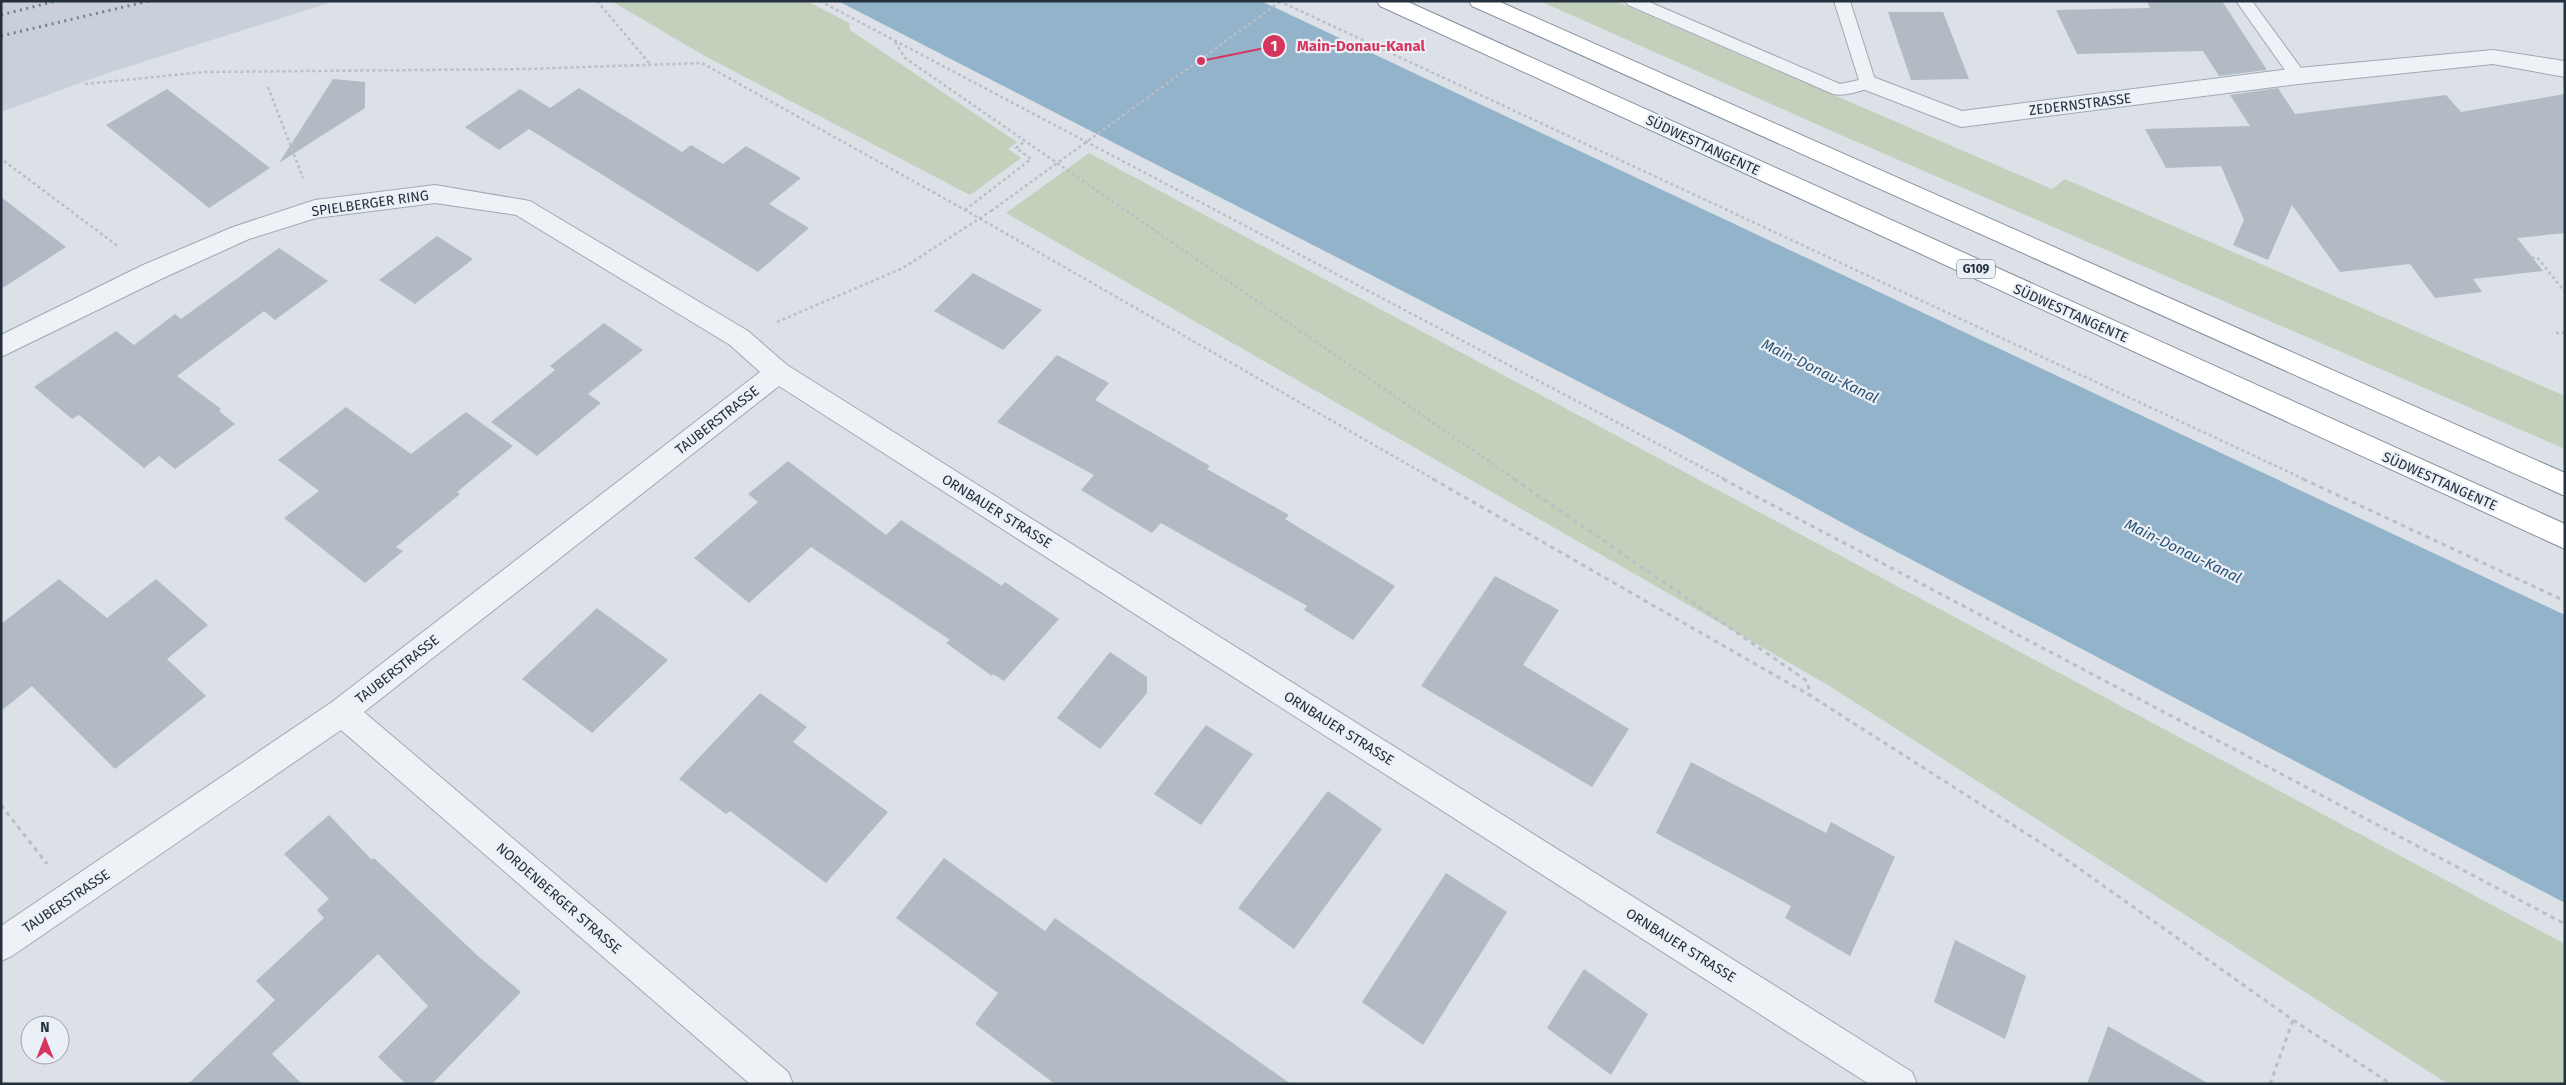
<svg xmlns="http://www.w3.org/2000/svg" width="2566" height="1085" viewBox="0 0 2566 1085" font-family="'Fira Sans',sans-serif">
<rect width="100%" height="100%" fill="#dbe1e7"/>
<!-- built -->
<path fill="#c9d0d9" d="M1,1H335L102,75L1,112Z"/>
<!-- green -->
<g fill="#c3d1bc">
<path d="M611,1H807L849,23L850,30L1017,142L1008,149L1021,158L970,195L705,56Z"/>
<path d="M1540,1H1615L2052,189L2065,179L2565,396V449L1834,132Z"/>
<path d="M1089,153L2565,944V1084H2448L1828,685L1006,213Z"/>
</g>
<!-- water -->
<path fill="#93b3ca" d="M838,1H1261L2565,615V903L1861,533L1671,429Z"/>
<!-- building -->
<g fill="#b2bbc4">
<path d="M2147,1H2222L2267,70L2219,76L2203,51L2077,54L2056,10L2150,8Z"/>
<path d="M1888,12H1943L1969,79L1911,80Z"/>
<path d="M333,79L365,82V108L279,163Z"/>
<path d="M579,88L682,152L691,145L723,164L746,146L801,178L769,204L809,228L758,272L529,129L499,150L465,127L520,89L550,108Z"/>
<path d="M2278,88L2295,114L2446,95L2461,112L2565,94V233L2517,238L2543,271L2473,279L2482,292L2435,298L2410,264L2340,272L2292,205L2268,260L2233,245L2244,220L2221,166L2166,168L2145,129L2250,126L2230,95Z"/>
<path d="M167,89L270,168L209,208L106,125Z"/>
<path d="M1,197L66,247L1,289Z"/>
<path d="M437,236L473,259L415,304L379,280Z"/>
<path d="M279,248L328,281L275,320L264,311L177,376L221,409L219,411L235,424L175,469L159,456L144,468L79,415L72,419L34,387L116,331L134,345L175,314L181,319Z"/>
<path d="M973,273L1042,310L1003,350L934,311Z"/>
<path d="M604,323L643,350L588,394L601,403L537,456L491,422L555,370L550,366Z"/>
<path d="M1057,355L1109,383L1095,400L1210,466L1207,469L1289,515L1285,519L1395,586L1353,640L1304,610L1307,606L1161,523L1152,533L1081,490L1094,475L997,422Z"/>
<path d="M346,407L411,454L466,412L513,446L457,492L460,494L396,547L403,551L365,583L284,518L319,491L278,460Z"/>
<path d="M788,461L886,535L901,520L1002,586L1005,582L1059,619L1004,681L993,674L992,676L946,643L950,640L811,547L749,603L694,558L758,502L748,494Z"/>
<path d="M1495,576L1559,610L1523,665L1629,729L1592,787L1421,686Z"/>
<path d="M59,579L107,618L156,579L208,625L167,659L206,696L115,769L32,686L1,711V624Z"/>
<path d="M597,608L668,660L592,733L522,679Z"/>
<path d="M1110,652L1147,677V693L1100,749L1057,718Z"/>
<path d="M760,693L807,727L793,742L888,812L826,883L730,811L726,814L679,779Z"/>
<path d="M1206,725L1253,754L1201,825L1154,794Z"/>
<path d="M1691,762L1826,833L1831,822L1895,857L1850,956L1785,918L1791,906L1656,833Z"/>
<path d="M1328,791L1382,829L1294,949L1238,908Z"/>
<path d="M329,815L372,860L374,858L478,956L521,992L432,1084H406L378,1057L428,1006L378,954L272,1054L302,1084H188L275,1000L256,981L324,918L317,910L329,899L284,854Z"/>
<path d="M944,858L1045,931L1055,918L1291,1084H1055L975,1024L998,993L896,918Z"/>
<path d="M1446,873L1507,912L1423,1045L1362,1002Z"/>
<path d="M1955,940L2026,976L2005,1039L1934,1002Z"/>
<path d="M1584,969L1648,1014L1611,1075L1547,1028Z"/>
<path d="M2108,1026L2209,1084H2087Z"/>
</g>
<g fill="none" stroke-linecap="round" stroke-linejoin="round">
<defs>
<g id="service">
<path d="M1625,1H1647L1840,84L1859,80L1834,1H1850L1876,83L1874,87C1862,90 1845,97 1833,94L1628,5Z"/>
<path d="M2236,1H2252L2304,72L2306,76L2304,80H2292Z"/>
</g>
<g id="minor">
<path d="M2493,50L2565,61V77L2493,64L2298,84L1961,127L1860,88L1857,83L1860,78L1868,75L1962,111L2298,68Z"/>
<path d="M435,185L530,201L748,331L787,365L1912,1072L1917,1084H1869L779,386L364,712L788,1072L793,1084H750L341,730L12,956L1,961V926L332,702L760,372L730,345L516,215L435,203L316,218L249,239L161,279L1,357V335L143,265L233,227L315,200Z"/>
</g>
<g id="trunk">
<path d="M1377,1H1406L2565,524V549L1380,6Z"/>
<path d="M1469,1H1498L2565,473V496L1472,6Z"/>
</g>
</defs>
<!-- service casing -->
<use href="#service" stroke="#a0a8b1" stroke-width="2"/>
<!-- minor casing -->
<use href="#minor" stroke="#a0a8b1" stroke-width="2"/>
<!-- trunk casing -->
<use href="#trunk" stroke="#82909e" stroke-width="2"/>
<!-- path-far1 -->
<g stroke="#b9bfc5" stroke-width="2.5" stroke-dasharray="3 3" stroke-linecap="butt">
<path d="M597,1L650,64"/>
<path d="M820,1L1726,480"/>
<path d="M1279,1L2306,480"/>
<path d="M895,42L905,58L1516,480"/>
<path d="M85,84L204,72L527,69L702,63L965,210L1435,480"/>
<path d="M268,87L303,178"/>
<path d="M4,161L119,247"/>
<path d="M965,210L1031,159L1016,148L1025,141"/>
<path d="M2532,258L2537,257L2565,292"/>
<path d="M777,322L903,268L991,211"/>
<path d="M2556,333H2565"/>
</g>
<!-- path -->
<g stroke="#b9bfc5" stroke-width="3" stroke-dasharray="4.5 4.5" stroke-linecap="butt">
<path d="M1433,479L1811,696L2060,855L2293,1020L2391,1084"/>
<path d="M1514,479L1807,681L1811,696"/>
<path d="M1723,479L2565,924"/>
<path d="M2303,479L2565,601"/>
<path d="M1,805L47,864"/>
<path d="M2270,1084L2293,1020"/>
</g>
<!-- service -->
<use href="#service" fill="#eef1f5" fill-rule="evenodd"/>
<!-- minor -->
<use href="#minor" fill="#eef1f5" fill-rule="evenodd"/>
<!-- trunk -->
<use href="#trunk" fill="#fff" fill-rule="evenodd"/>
<!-- rail -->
<g stroke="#748291" stroke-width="3" stroke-dasharray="2 4.5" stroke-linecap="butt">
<path d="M1,15L56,1"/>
<path d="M1,36L149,1"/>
</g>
<!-- path-bridge -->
<path stroke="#b9bfc5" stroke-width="2.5" stroke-dasharray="3 3" stroke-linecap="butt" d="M991,211L1281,1"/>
</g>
<g text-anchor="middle" stroke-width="4.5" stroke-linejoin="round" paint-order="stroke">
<!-- shield labels -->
<rect fill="#eaf0f5" stroke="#5f6a75" stroke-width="1" x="1957" y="259.5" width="38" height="19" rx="4"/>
<g font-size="12" font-weight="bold" fill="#24303e">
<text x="1976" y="273">G109</text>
</g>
<!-- street labels -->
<g font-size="14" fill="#24303e" stroke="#eaf0f5">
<text transform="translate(2080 104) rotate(-7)" y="5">ZEDERNSTRASSE</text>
<text transform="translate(1703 145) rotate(25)" y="5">SÜDWESTTANGENTE</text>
<text transform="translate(370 203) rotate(-8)" y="5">SPIELBERGER RING</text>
<text transform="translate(2071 313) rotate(24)" y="5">SÜDWESTTANGENTE</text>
<text transform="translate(717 420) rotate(-38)" y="5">TAUBERSTRASSE</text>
<text transform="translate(2440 481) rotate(24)" y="5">SÜDWESTTANGENTE</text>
<text transform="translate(997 511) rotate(32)" y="5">ORNBAUER STRASSE</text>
<text transform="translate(397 669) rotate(-38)" y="5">TAUBERSTRASSE</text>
<text transform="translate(1339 728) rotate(32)" y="5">ORNBAUER STRASSE</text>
<text transform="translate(559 898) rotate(41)" y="5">NORDENBERGER STRASSE</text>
<text transform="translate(66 901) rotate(-34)" y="5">TAUBERSTRASSE</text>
<text transform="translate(1681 945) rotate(32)" y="5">ORNBAUER STRASSE</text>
</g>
<!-- water labels -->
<g font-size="15" font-style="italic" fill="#2c5374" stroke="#eaf0f5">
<text transform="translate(1820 371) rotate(26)" y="5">Main-Donau-Kanal</text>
<text transform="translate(2183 551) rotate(26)" y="5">Main-Donau-Kanal</text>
</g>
</g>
<!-- callouts -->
<path fill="none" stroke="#d6365e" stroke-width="2" d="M1201 61L1274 46"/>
<g fill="#d6365e" stroke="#eaf0f5" stroke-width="2">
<circle cx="1201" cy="61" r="5"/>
<circle cx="1274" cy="46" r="12"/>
</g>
<g font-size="15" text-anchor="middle" font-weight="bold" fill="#fff">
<text x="1274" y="51">1</text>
</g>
<g font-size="15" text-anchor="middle" font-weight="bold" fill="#d6365e" stroke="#eaf0f5" stroke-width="4.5" stroke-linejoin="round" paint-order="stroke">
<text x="1361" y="51">Main-Donau-Kanal</text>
</g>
<!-- border -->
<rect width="2566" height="1085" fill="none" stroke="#24303e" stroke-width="5"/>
<!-- north arrow -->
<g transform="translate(45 1040)"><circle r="24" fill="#eaf0f5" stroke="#9ba3ac"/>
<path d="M0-4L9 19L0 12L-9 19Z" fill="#d6365e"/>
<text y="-8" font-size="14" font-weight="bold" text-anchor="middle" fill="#24303e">N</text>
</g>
</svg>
